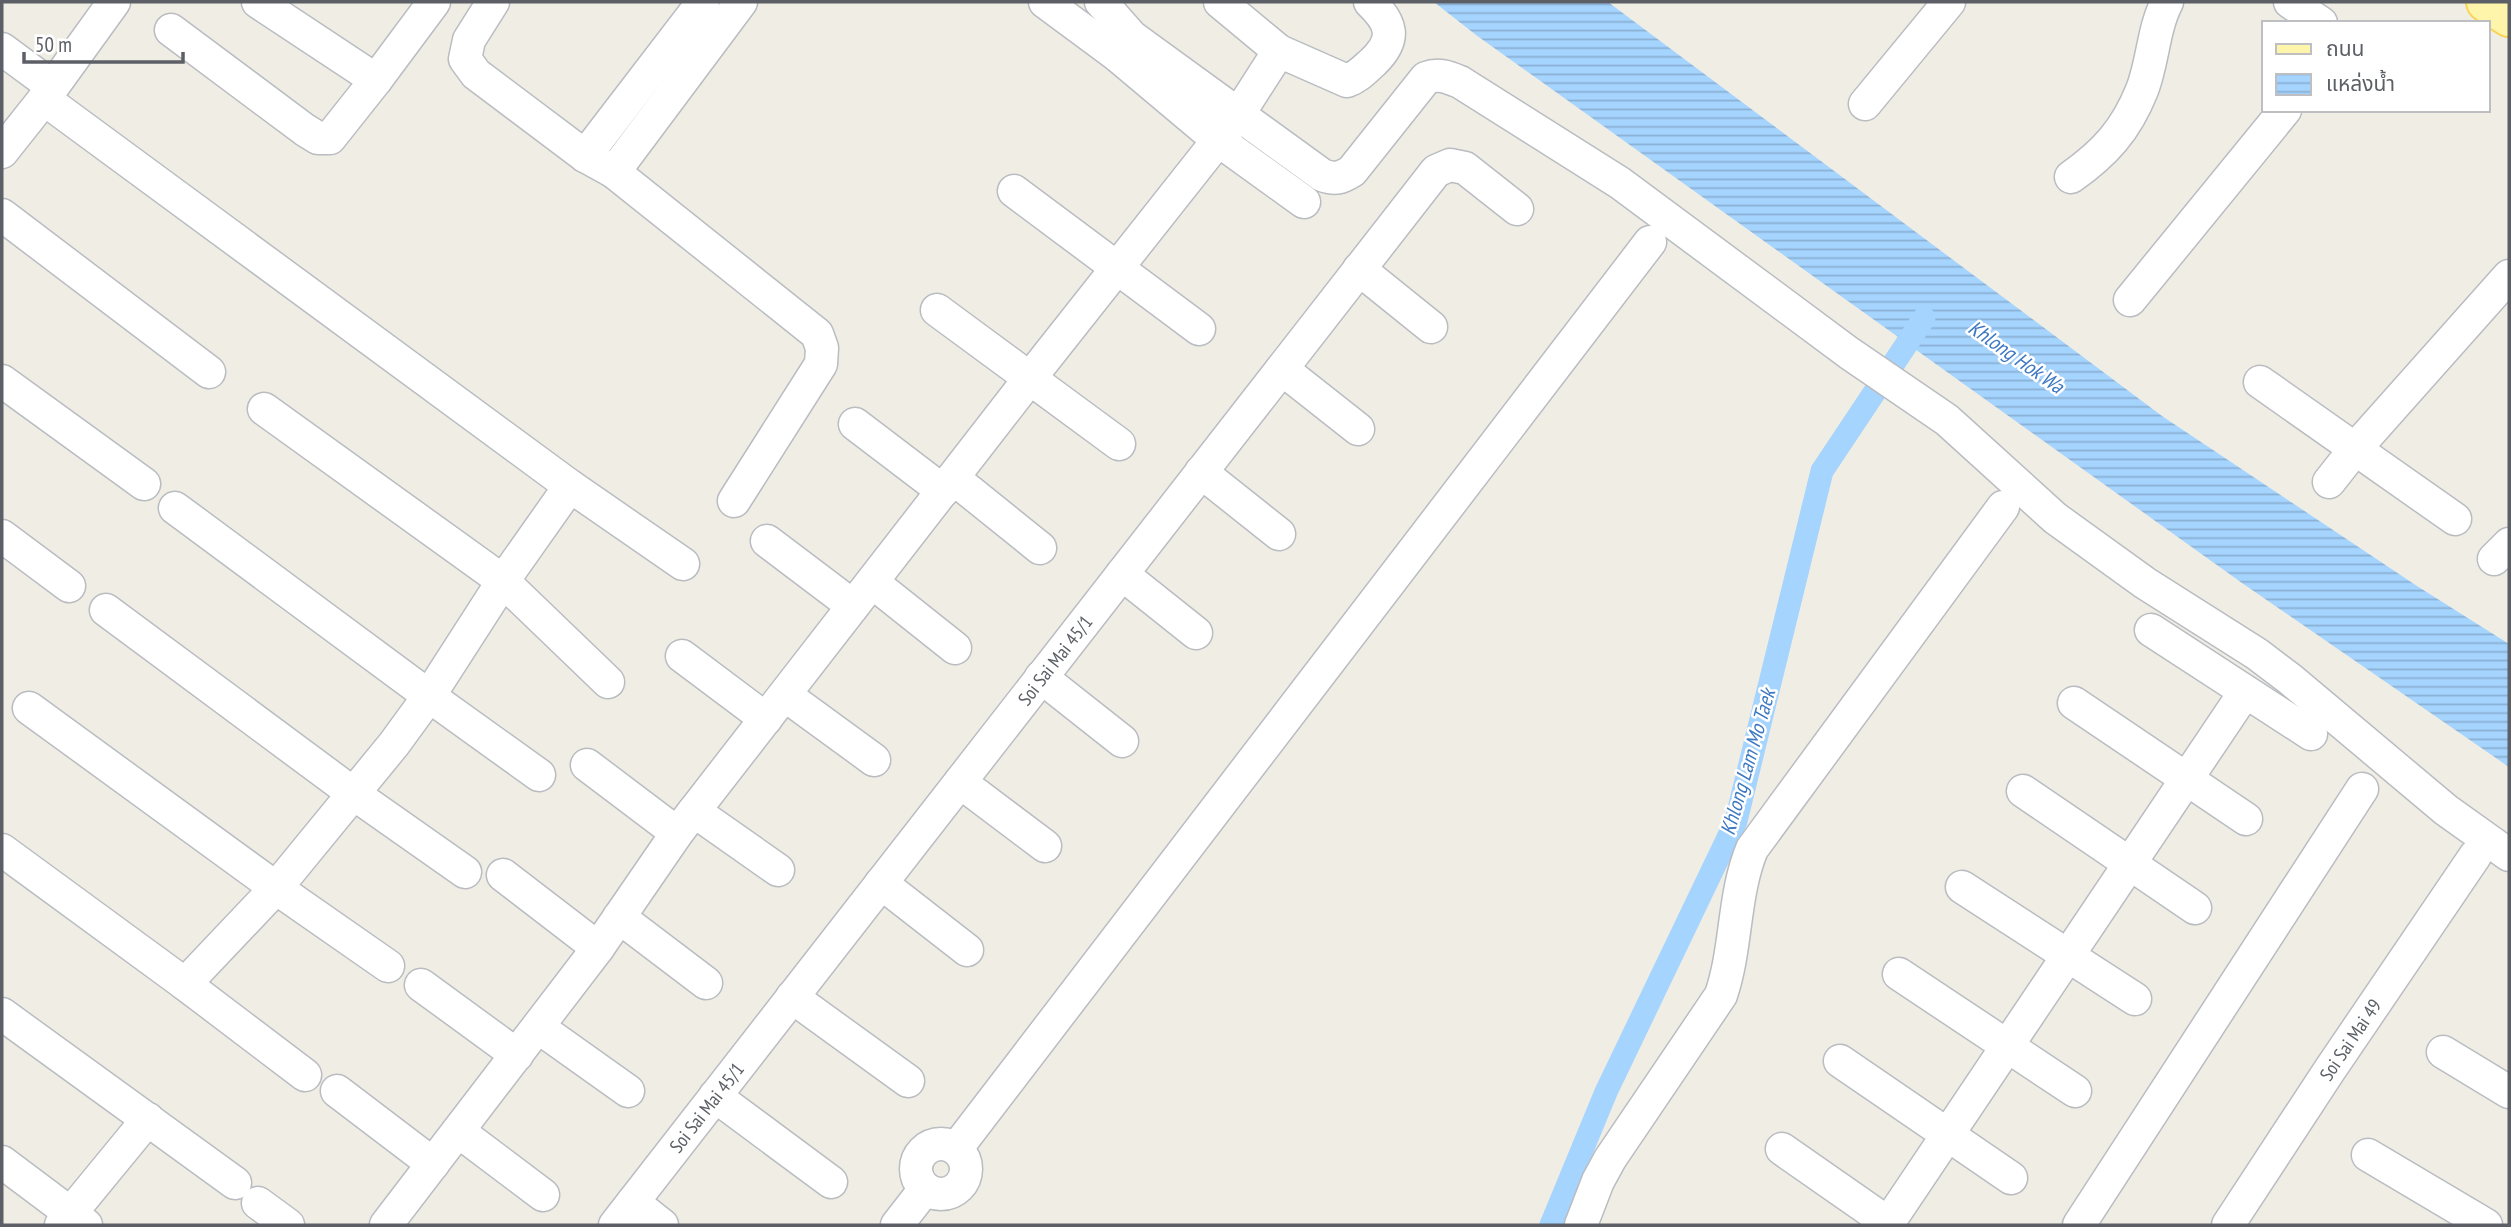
<svg xmlns="http://www.w3.org/2000/svg" width="2511" height="1227" viewBox="0 0 2511 1227" font-family="'PT Sans Narrow','Noto Sans Thai',sans-serif">
<defs>
<pattern id="water-rules" width="6" height="5" patternUnits="userSpaceOnUse" patternTransform="scale(1.75)"><rect width="6" height="5" fill="#a5d4ff"/><path d="M0 2.5h6" fill="none" stroke="#8aafd2"/></pattern>
</defs>
<rect width="100%" height="100%" fill="#f0eee4"/>
<!-- water -->
<path fill="url(#water-rules)" d="M1434,2H1608L2162,416L2417,586L2509,644V767L2242,583L1476,35Z"/>
<g fill="none" stroke-linecap="round" stroke-linejoin="round">
<!-- canal -->
<path stroke="#a5d4ff" stroke-width="23" d="M1551,1225L1606,1092L1736,821L1822,471L1924,318"/>
<defs>
<g id="minor">
<path d="M258,2L376,80"/>
<path d="M493,2L469,40L465,59L476,74L585,156L614,172L817,334L822,348L821,364L734,501"/>
<path d="M1045,2L1118,56L1130,41"/>
<path d="M1101,2L1132,37L1322,175C1335,180 1341,178 1352,171L1426,78C1439,73 1448,77 1460,82L1620,183L1849,353L1947,420L2055,518L2145,583L2257,654L2290,679L2446,810L2509,855"/>
<path d="M1220,2L1279,51"/>
<path d="M2290,2L2321,23"/>
<path d="M171,30L305,130L318,138H330L376,80L434,2"/>
<path d="M2,49L52,86"/>
<path d="M1118,56L1218,140L1304,202"/>
<path d="M44,99L114,2"/>
<path d="M1865,104L1949,2"/>
<path d="M2,152L44,99L570,486L683,564"/>
<path d="M585,156L703,2"/>
<path d="M614,172L741,2"/>
<path d="M2071,177C2105,153 2126,130 2142,90C2153,62 2153,29 2167,2"/>
<path d="M1014,191L1199,329"/>
<path d="M2,215L209,372"/>
<path d="M1359,269L1431,327"/>
<path d="M2130,300L2285,110"/>
<path d="M937,310L1119,444"/>
<path d="M1282,369L1358,429"/>
<path d="M2,381L144,484"/>
<path d="M2260,382L2455,519"/>
<path d="M264,409L503,581L608,682"/>
<path d="M855,424L943,491"/>
<path d="M1201,472L1279,534"/>
<path d="M953,478L1040,548"/>
<path d="M2329,482L2355,449L2509,276"/>
<path d="M175,508L429,696L539,775"/>
<path d="M2,536L69,586"/>
<path d="M767,541L853,606"/>
<path d="M2494,559L2509,544"/>
<path d="M1122,574L1196,633"/>
<path d="M872,582L955,648"/>
<path d="M106,610L354,794L465,872"/>
<path d="M2151,630L2311,734"/>
<path d="M682,656L766,719"/>
<path d="M1041,677L1122,741"/>
<path d="M785,695L874,760"/>
<path d="M2074,703L2246,819"/>
<path d="M29,708L276,888L388,966"/>
<path d="M587,765L677,833"/>
<path d="M960,782L1045,846"/>
<path d="M2023,791L2195,908"/>
<path d="M694,811L778,870"/>
<path d="M2,850L185,984L276,888L394,744L429,696L503,581L570,486"/>
<path d="M503,875L598,948"/>
<path d="M881,883L967,950"/>
<path d="M1962,887L2135,999"/>
<path d="M619,917L706,983"/>
<path d="M1899,974L2075,1091"/>
<path d="M185,984L305,1075"/>
<path d="M421,985L517,1055"/>
<path d="M792,997L908,1081"/>
<path d="M2,1014L235,1183"/>
<path d="M538,1027L628,1091"/>
<path d="M2443,1052L2509,1092"/>
<path d="M1840,1061L2011,1178"/>
<path d="M337,1091L433,1164"/>
<path d="M715,1096L831,1182"/>
<path d="M458,1131L543,1195"/>
<circle cx="941" cy="1169" r="25"/>
<path d="M956,1149L1650,242"/>
<path d="M1782,1149L1891,1225"/>
<path d="M2368,1155L2486,1225"/>
<path d="M2,1162L86,1225"/>
<path d="M633,1202L662,1225"/>
<path d="M258,1203L288,1225"/>
<path d="M61,1225L148,1119"/>
<path d="M386,1225L598,948L677,833L1030,378L1238,115L1279,51L1347,81C1358,77 1364,70 1373,62C1397,39 1392,23 1370,2"/>
<path id="s1" d="M615,1225L1436,171L1450,165L1465,168L1517,209"/>
<path d="M897,1225L925,1189"/>
<path d="M1581,1225L1598,1181L1610,1159L1721,995C1737,948 1733,895 1752,849L2003,507"/>
<path d="M1887,1225L2245,692"/>
<path d="M2079,1225L2362,789"/>
<path id="s2" d="M2228,1225L2329,1071L2475,856"/>
</g>
<path id="major" d="M2486,2L2509,17"/>
</defs>
<!-- minor casing -->
<use href="#minor" stroke="#b9bcc1" stroke-width="35"/>
<!-- major casing -->
<use href="#major" stroke="#fad353" stroke-width="42"/>
<!-- minor -->
<use href="#minor" stroke="#fff" stroke-width="32"/>
<!-- major -->
<use href="#major" stroke="#fff5aa" stroke-width="38"/>
</g>
<g text-anchor="middle" stroke-width="5" stroke-linejoin="round" paint-order="stroke">
<!-- street labels -->
<g font-size="19" fill="#5c6066" stroke="#fff">
<text dy="7" stroke="none"><textPath href="#s1" startOffset="716">Soi Sai Mai 45/1</textPath></text>
<text dy="7" stroke="none"><textPath href="#s2" startOffset="222">Soi Sai Mai 49</textPath></text>
<text dy="7" stroke="none"><textPath href="#s1" startOffset="149">Soi Sai Mai 45/1</textPath></text>
</g>
<!-- water labels -->
<g font-size="21" font-style="italic" fill="#3d78c2" stroke="#fff">
<text transform="translate(2016 357) rotate(35)" y="7">Khlong Hok Wa</text>
<text transform="translate(1748 762) rotate(-74)" y="7">Khlong Lam Mo Taek</text>
</g>
</g>
<!-- border -->
<rect width="2511" height="1227" fill="none" stroke="#5c6066" stroke-width="7"/>
<!-- legend -->
<rect x="2262" y="21" width="228" height="91" fill="#ffffff" stroke="#bebfc2" stroke-width="2"/>
<rect x="2276" y="44" width="35" height="10" fill="#fff5aa" stroke="#bebfc2" stroke-width="2"/>
<text x="2326" y="56" font-size="21" fill="#5c6066">ถนน</text>
<rect x="2276" y="74" width="35" height="21" fill="url(#water-rules)" stroke="#bebfc2" stroke-width="2"/>
<text x="2326" y="91" font-size="21" fill="#5c6066">แหล่งน้ำ</text>
<!-- scale -->
<path d="M24 52v10h159v-10" fill="none" stroke="#5c6066" stroke-width="3.5"/>
<text x="35" y="52" font-size="21" fill="#5c6066" stroke="#ffffff" stroke-width="5" paint-order="stroke">50 m</text>
</svg>
